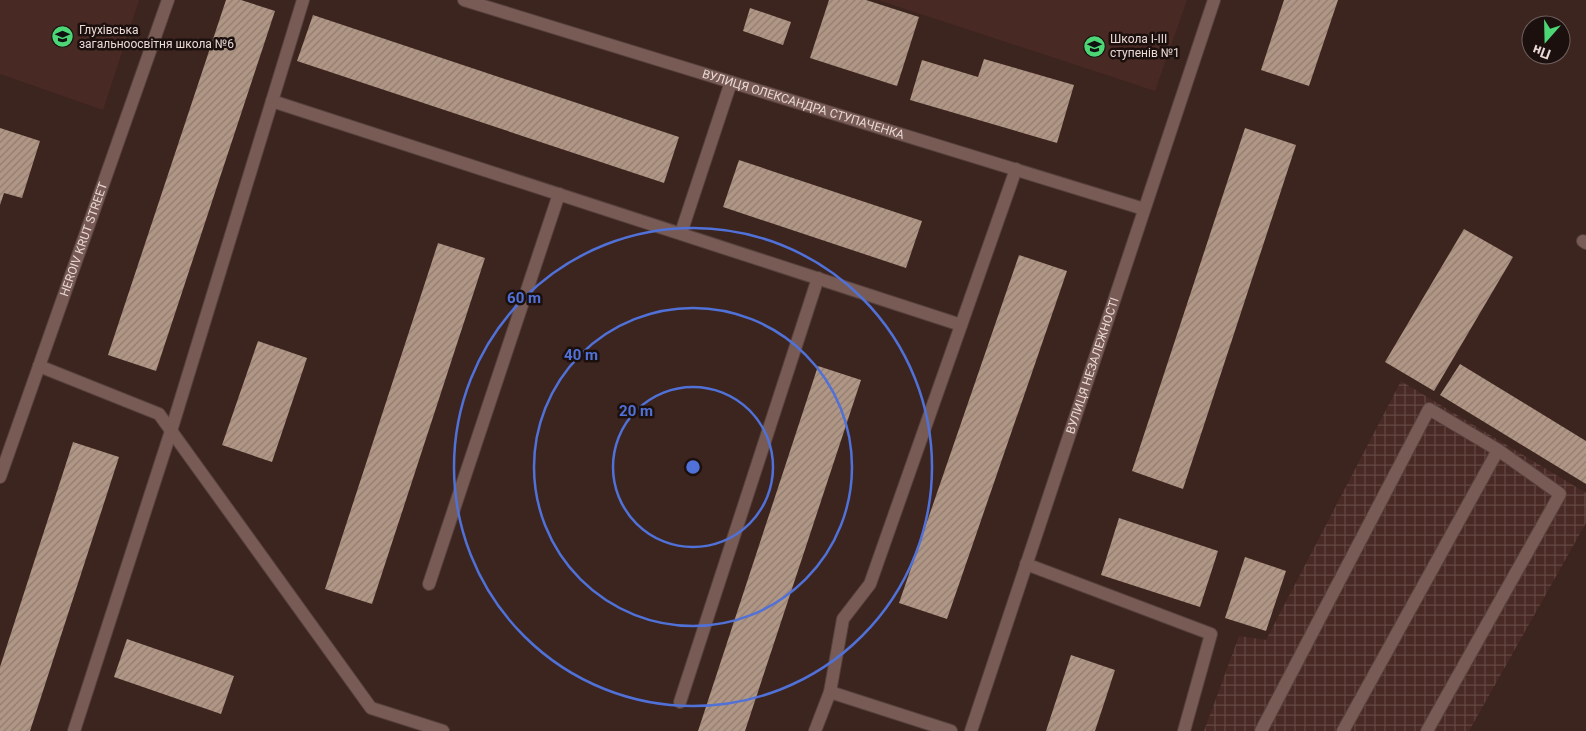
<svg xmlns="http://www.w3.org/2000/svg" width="1586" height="731" viewBox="0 0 1586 731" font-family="Roboto,sans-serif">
<defs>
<pattern id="industrial-grid" width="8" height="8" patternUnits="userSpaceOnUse" patternTransform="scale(1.25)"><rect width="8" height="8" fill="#492923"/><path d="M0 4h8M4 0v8" fill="none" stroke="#634742"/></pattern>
<pattern id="building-hatch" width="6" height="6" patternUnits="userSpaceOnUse" patternTransform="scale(1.25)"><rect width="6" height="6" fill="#b09685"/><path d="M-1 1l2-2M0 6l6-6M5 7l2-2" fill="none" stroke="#907c70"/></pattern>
</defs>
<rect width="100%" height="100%" fill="#3c241f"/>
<!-- built -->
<g fill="#492923">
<path d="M0,0H139L103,110L0,74Z"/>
<path d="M878,0H1187L1155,91Z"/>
</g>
<!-- industrial -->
<path fill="url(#industrial-grid)" d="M1401,381L1586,493V523L1469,731H1204L1239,636L1266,640Z"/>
<!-- building -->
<g fill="url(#building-hatch)">
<path d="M226,0H241L275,11L156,371L108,355Z"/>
<path d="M829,0H866L919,17L897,86L810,58Z"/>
<path d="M1284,0H1338L1309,86L1261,70Z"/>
<path d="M750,8L791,22L783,45L743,31Z"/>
<path d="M313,15L679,137L664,183L297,61Z"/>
<path d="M984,59L1074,85L1057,143L910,100L922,60L978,77Z"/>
<path d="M0,128L40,141L22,198L4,193L0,205Z"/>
<path d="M1245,128L1296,145L1183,489L1132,471Z"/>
<path d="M739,160L922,221L906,268L723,207Z"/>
<path d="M1464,229L1513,257L1434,391L1385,362Z"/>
<path d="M438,243L485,258L372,604L325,589Z"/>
<path d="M1019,255L1067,271L947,619L899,603Z"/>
<path d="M258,341L307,358L272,462L222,445Z"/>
<path d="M1460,364L1586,441V484L1440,395Z"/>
<path d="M818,366L861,380L745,731H698Z"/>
<path d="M73,442L119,457L30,731H0V667Z"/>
<path d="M1119,518L1218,551L1200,607L1101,575Z"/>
<path d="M1245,557L1286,571L1266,631L1225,618Z"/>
<path d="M127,639L234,676L221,714L114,677Z"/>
<path d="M1071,655L1115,670L1095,731H1046Z"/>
</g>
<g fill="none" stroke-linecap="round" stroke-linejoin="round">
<defs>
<g id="service">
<path d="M272,101L961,325"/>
<path d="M681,233L731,82"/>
<path d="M1583,241L1586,243"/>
<path d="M39,366L159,414L371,708L443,731"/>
<path d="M1026,564L1211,634L1184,731"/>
<path d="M429,584L559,194"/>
<path d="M830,692L843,619L870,584L1016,169"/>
<path d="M680,702L818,278"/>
<path d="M74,731L171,431L303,0"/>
<path d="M815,731L830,692L951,731"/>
<path d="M1261,731L1429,409L1498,450L1560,494L1427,731"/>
<path d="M1343,731L1498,450"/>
</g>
<g id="minor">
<path id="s1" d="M464,0L1144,209"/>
<path id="s2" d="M0,477L168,0"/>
<path id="s3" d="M971,731L1214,0"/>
</g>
</defs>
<!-- service casing -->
<use href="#service" stroke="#56413d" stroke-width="14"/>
<!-- minor casing -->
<use href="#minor" stroke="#56413d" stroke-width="14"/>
<!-- service -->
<use href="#service" stroke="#785b55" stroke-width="12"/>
<!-- minor -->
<use href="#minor" stroke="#785b55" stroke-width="12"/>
</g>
<!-- distance rings -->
<g fill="none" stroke="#5071d7" stroke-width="2.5">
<circle cx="693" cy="467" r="80"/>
<circle cx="693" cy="467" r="159"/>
<circle cx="693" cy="467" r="239"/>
</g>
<!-- icons -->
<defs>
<symbol id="school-disc" viewBox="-11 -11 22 22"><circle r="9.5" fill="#4dd676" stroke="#1c100e"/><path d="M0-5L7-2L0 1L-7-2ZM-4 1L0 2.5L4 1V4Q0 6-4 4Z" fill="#111"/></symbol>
</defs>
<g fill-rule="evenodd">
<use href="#school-disc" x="50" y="24" width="25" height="25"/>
<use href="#school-disc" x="1082" y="34" width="25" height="25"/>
</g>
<g text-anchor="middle" stroke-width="5" stroke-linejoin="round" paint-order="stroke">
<!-- poi labels -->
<g font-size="12" fill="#ead9d5" stroke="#1c100e" text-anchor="start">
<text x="79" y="34">Глухівська<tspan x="79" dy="14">загальноосвітня школа №6</tspan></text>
<text x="1110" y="43">Школа І-ІІІ<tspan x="1110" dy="14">ступенів №1</tspan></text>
</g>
<!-- street labels -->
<g font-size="12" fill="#ead9d5" stroke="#1c100e">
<text dy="4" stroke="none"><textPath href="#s1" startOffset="355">ВУЛИЦЯ ОЛЕКСАНДРА СТУПАЧЕНКА</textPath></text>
<text dy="4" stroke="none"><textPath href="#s2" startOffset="252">HEROIV KRUT STREET</textPath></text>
<text dy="4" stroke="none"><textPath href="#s3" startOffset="385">ВУЛИЦЯ НЕЗАЛЕЖНОСТІ</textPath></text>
</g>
</g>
<circle cx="693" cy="467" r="8" fill="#5071d7" stroke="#1c100e" stroke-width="2.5"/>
<g font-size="15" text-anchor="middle" font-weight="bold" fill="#5071d7" stroke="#1c100e" stroke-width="5" stroke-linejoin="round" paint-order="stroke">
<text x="524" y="303">60 m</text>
<text x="581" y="360">40 m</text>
<text x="636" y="416">20 m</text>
</g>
<!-- north arrow -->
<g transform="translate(1546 40) rotate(200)"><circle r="24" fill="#1c100e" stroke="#6e605e"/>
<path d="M0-4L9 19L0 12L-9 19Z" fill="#4dd676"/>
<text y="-8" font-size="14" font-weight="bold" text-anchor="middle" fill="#ead9d5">Пн</text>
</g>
</svg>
